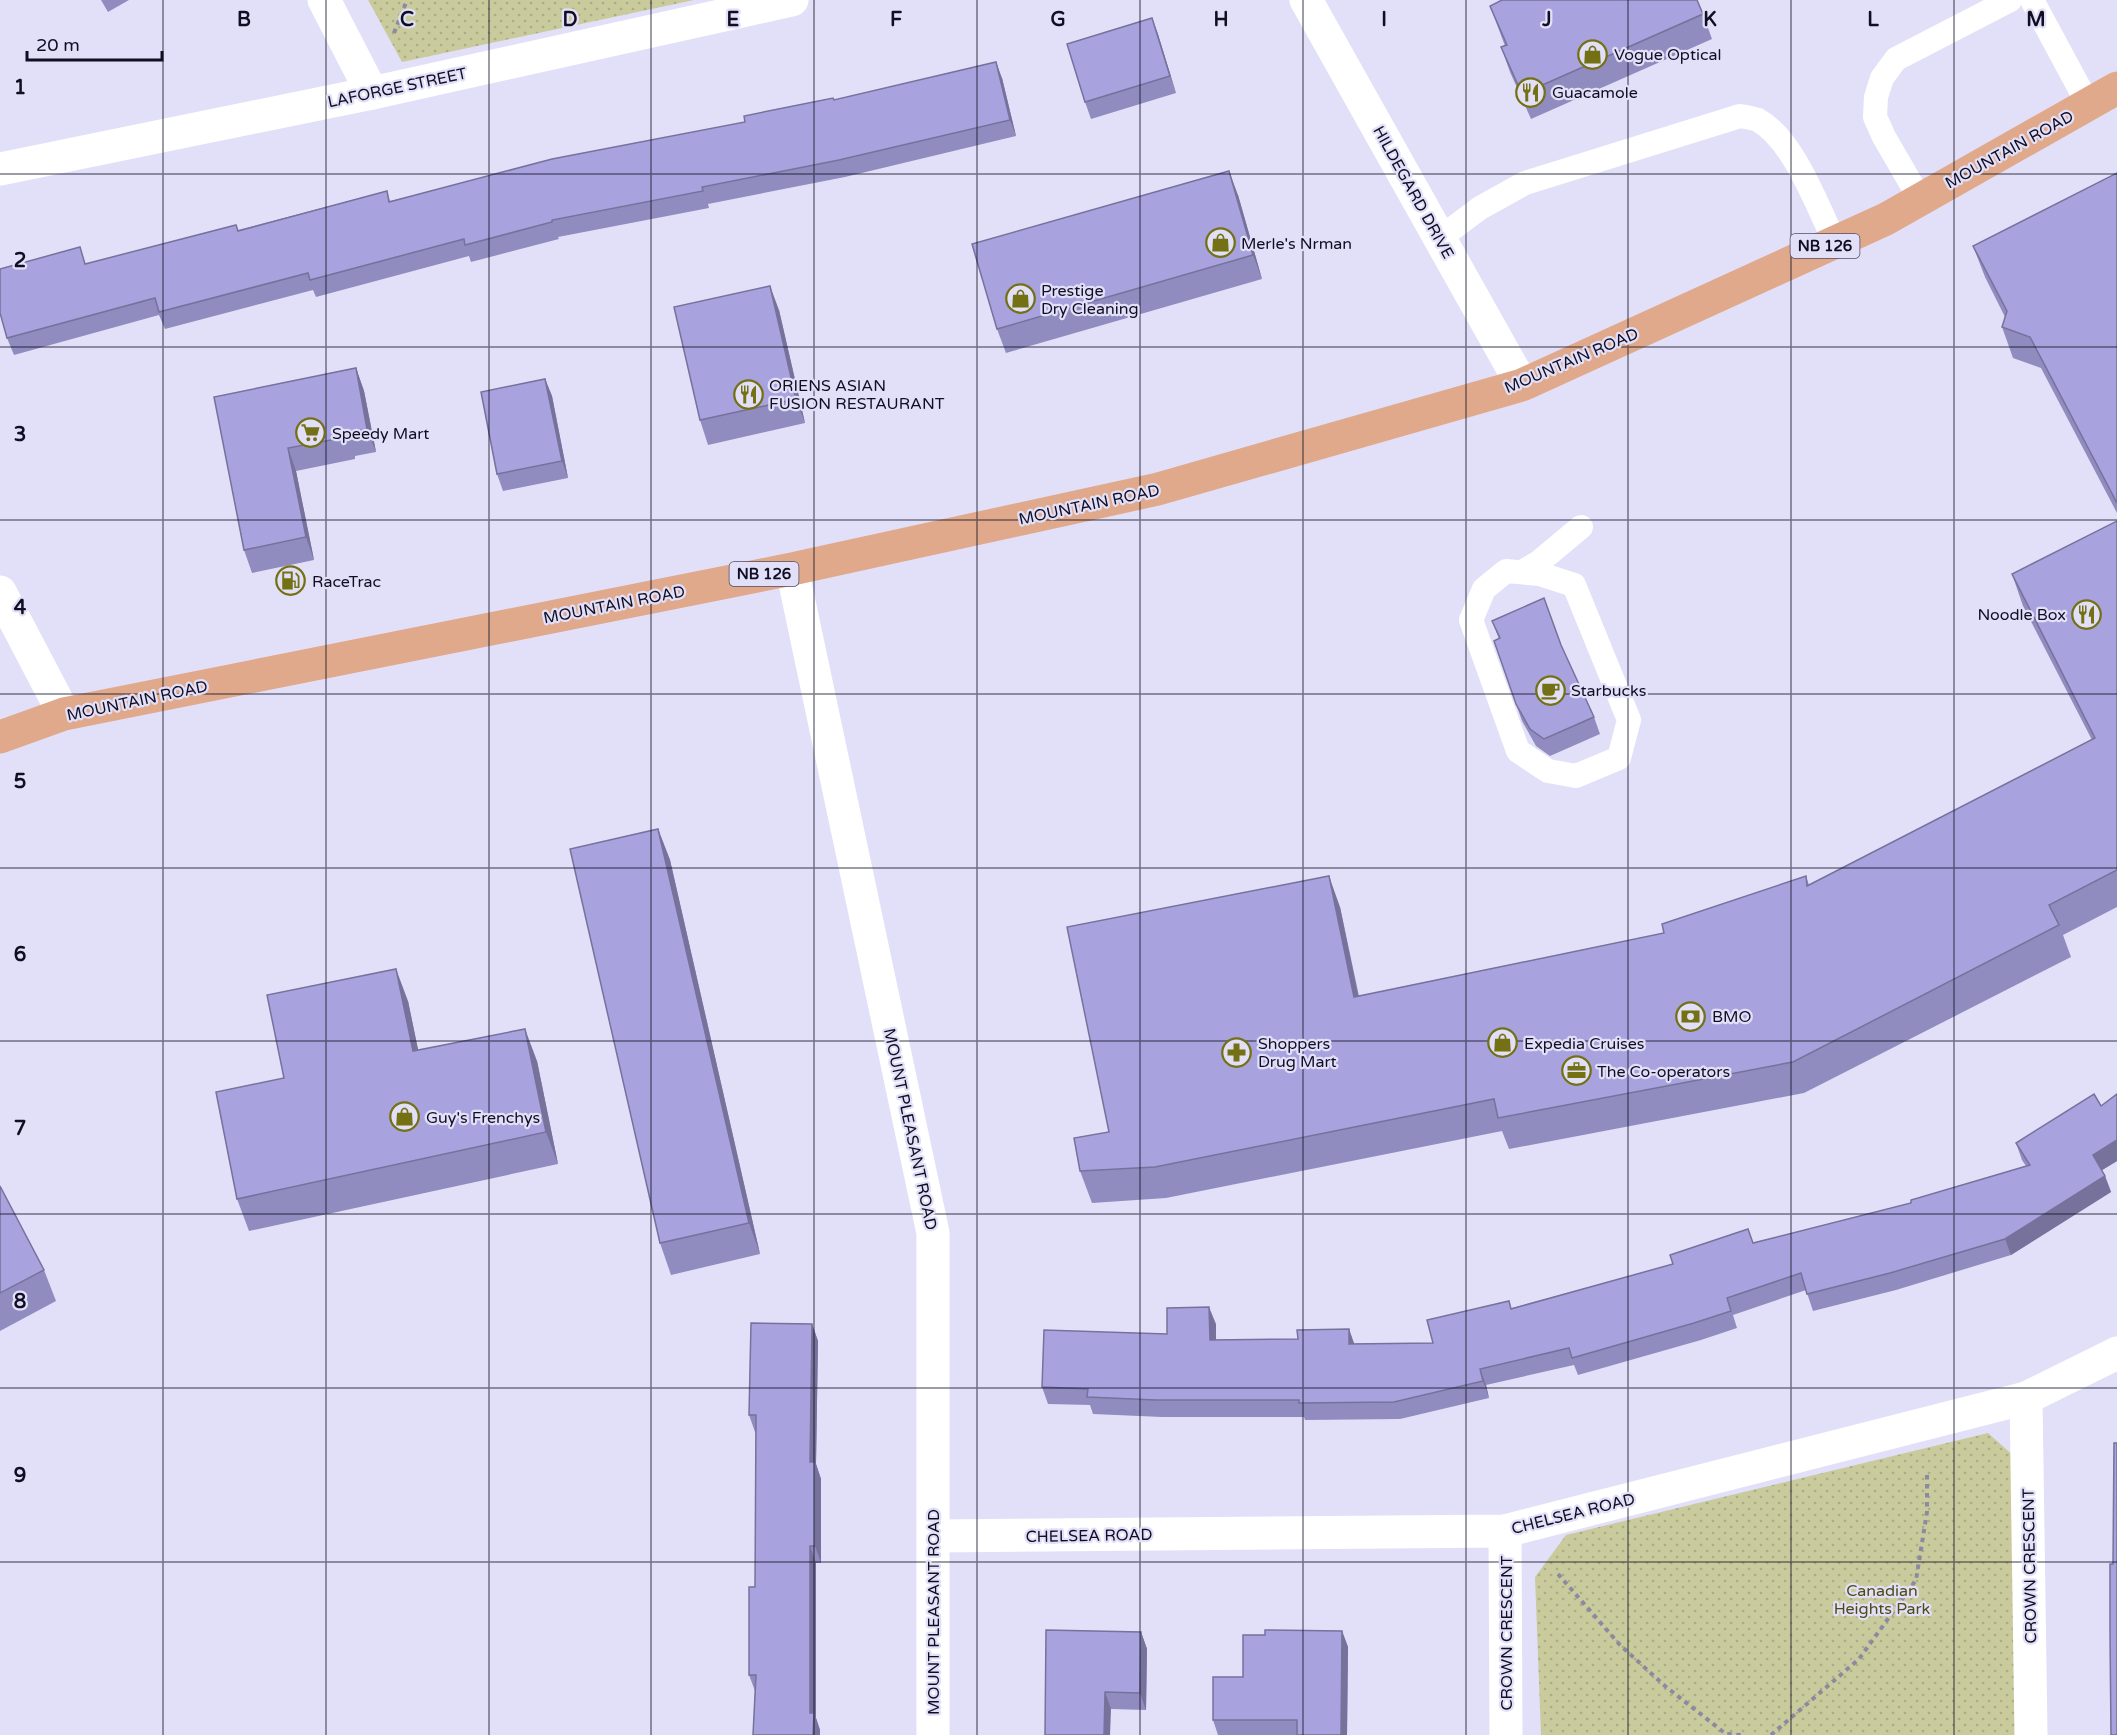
<svg xmlns="http://www.w3.org/2000/svg" width="2117" height="1735" viewBox="0 0 2117 1735" font-family="'Varela Round',sans-serif">
<defs>
<pattern id="grass-dots" width="8" height="8" patternUnits="userSpaceOnUse" patternTransform="scale(1.5)"><rect width="8" height="8" fill="#cacb9c"/><path d="M2 2h.1M6 6h.1" fill="none" stroke="#acad86" stroke-width="1.8" stroke-linecap="round"/></pattern>
</defs>
<rect width="100%" height="100%" fill="#e2e0f9"/>
<!-- grass -->
<g fill="url(#grass-dots)">
<path d="M368,0H694L402,62Z"/>
<path d="M1988,1433L2015,1457L2017,1735H1541L1535,1577L1566,1535Z"/>
</g>
<g fill="none" stroke-linecap="round" stroke-linejoin="round">
<!-- path -->
<g stroke="#8c8aa1" stroke-width="4" stroke-dasharray="4.5 4.5" stroke-linecap="butt">
<path d="M394,33L407,0"/>
<path d="M1558,1574L1620,1645L1665,1686L1726,1734L1742,1735"/>
<path d="M1771,1735L1859,1659L1916,1580L1927,1512V1472"/>
</g>
<!-- service -->
<g stroke="#fff" stroke-width="24">
<path d="M2032,0L2088,104"/>
<path d="M1920,199L1884,137L1875,117L1876,97L1882,78L1896,59L2010,0"/>
<path d="M1440,238L1480,208L1525,183L1740,116C1746,117 1753,118 1758,120C1794,140 1817,206 1835,242"/>
<path d="M1506,571L1540,574L1574,585L1629,720L1619,758L1576,776L1548,771L1518,751L1471,620L1484,589Z"/>
<path d="M1522,572L1539,562L1581,527"/>
</g>
<!-- minor -->
<g stroke="#fff" stroke-width="33">
<path d="M324,0L372,93"/>
<path d="M0,169L372,93L792,0"/>
<path d="M792,569L933,1233V1735"/>
<path d="M0,592L64,714"/>
<path d="M2026,1398L2031,1735"/>
<path d="M1505,1531L1506,1735"/>
<path d="M934,1536L1505,1531L2026,1398L2117,1353"/>
</g>
<!-- tertiary -->
<path stroke="#fff" stroke-width="33" d="M1306,0L1522,385"/>
<!-- primary -->
<path stroke="#e0a98b" stroke-width="33" d="M0,737L64,714L792,569L1158,489L1522,385L1886,219L2117,88"/>
</g>
<!-- wall -->
<g fill="#908cbf">
<path d="M101,0H129L108,12Z"/>
<path d="M1490,6L1703,14L1712,39L1531,119L1510,72L1501,47L1505,46Z"/>
<path d="M1152,18L1176,93L1091,119L1085,102Z"/>
<path d="M1002,78L1016,136L845,177L708,204L709,208L558,237L559,239L471,262L469,256L316,297L313,290L165,329L159,315L14,355L7,338L86,264L236,225L238,230L387,191L390,201L745,122L834,100Z"/>
<path d="M2117,173V513L2041,368L2013,358L2002,327L2005,317L1985,277L1973,246Z"/>
<path d="M1238,195L1262,279L1006,353L997,329Z"/>
<path d="M779,310L805,423L708,445L700,420Z"/>
<path d="M356,368L364,391L376,452L355,456V459L296,471L314,560L252,573L244,550L214,397Z"/>
<path d="M545,379L552,396L568,478L503,491L497,474Z"/>
<path d="M2117,521V907L2063,935L2071,957L1804,1093L1509,1149L1502,1131L1166,1198L1092,1203L1080,1171L1109,1132L1340,907L1359,996L1664,933L1806,876L1809,885L2092,740L2023,606L2012,574Z"/>
<path d="M1492,621L1561,645L1594,717L1600,734L1550,756L1536,746L1522,721L1494,641L1499,639Z"/>
<path d="M658,829L670,860L760,1254L671,1275L660,1243Z"/>
<path d="M408,1001L418,1050L537,1061L558,1164L249,1231L237,1199L284,1078Z"/>
<path d="M2117,1094V1161L2102,1170L2105,1176L2111,1192L2011,1255L1896,1290L1813,1311L1806,1290L1733,1315L1737,1328L1701,1340L1578,1375L1574,1365L1486,1385L1489,1398L1400,1419L1305,1420L1304,1417H1162L1093,1414L1090,1405L1048,1404L1042,1387L1216,1324V1340L1298,1339L1349,1329L1354,1344L1433,1343L1512,1308L1753,1243L1911,1203L2026,1166L2022,1160L2016,1143L2101,1106Z"/>
<path d="M0,1186L44,1270L56,1301L0,1331Z"/>
<path d="M812,1324L818,1341L816,1464L821,1479V1563H816V1718L820,1730V1735H753L755,1691L749,1675L755,1587L756,1432H755L749,1415Z"/>
<path d="M1046,1630L1141,1632L1147,1649L1146,1710L1111,1709Z"/>
<path d="M1342,1631L1348,1647L1347,1735H1218L1213,1720L1243,1677Z"/>
</g>
<!-- shaded-wall -->
<g fill="#76729b">
<path d="M1152,18L1158,34L1176,93L1170,76Z"/>
<path d="M996,62L1002,78L1016,136L1010,120Z"/>
<path d="M1229,171L1238,195L1262,279L1253,255Z"/>
<path d="M770,286L779,310L805,423L796,399Z"/>
<path d="M356,368L364,391L376,452L367,429Z"/>
<path d="M545,379L552,396L568,478L562,461Z"/>
<path d="M288,448L296,471L314,560L306,537Z"/>
<path d="M658,829L670,860L760,1254L749,1223Z"/>
<path d="M1329,876L1340,907L1365,1029L1354,997Z"/>
<path d="M396,969L408,1001L425,1083L413,1051Z"/>
<path d="M525,1029L537,1061L558,1164L546,1132Z"/>
<path d="M2117,1140V1161L2099,1172L2093,1155Z"/>
<path d="M2105,1176L2111,1192L2011,1255L2005,1239Z"/>
<path d="M1209,1307L1216,1324V1357L1210,1340Z"/>
<path d="M812,1324L818,1341L816,1464L821,1479V1563L815,1546L810,1462Z"/>
<path d="M1349,1329L1355,1346L1349,1344Z"/>
<path d="M1480,1369L1486,1385L1489,1398L1483,1381Z"/>
<path d="M810,1546L816,1563V1718L820,1730V1735H813L810,1713Z"/>
<path d="M1342,1631L1348,1647L1347,1735H1341Z"/>
<path d="M1141,1632L1147,1649L1146,1710L1140,1693Z"/>
<path d="M1105,1692L1111,1709L1110,1735H1104Z"/>
</g>
<!-- building -->
<g fill="#a8a3de" stroke="#76729b" stroke-width="1.5">
<path d="M1502,0H1697L1703,14L1522,94L1501,47L1507,45L1490,6Z"/>
<path d="M1152,18L1170,76L1085,102L1067,44Z"/>
<path d="M996,62L1010,120L839,160L702,187L703,191L552,220V222L465,245L464,239L310,280L308,273L159,312L155,298L7,338L0,313V269L80,247L85,264L236,225L238,231L387,191L389,202L552,159L745,122L744,116L833,98L834,100Z"/>
<path d="M1229,171L1253,255L997,329L972,244Z"/>
<path d="M2117,173V503L2030,337L2002,327L2007,311L1973,246Z"/>
<path d="M770,286L796,399L700,420L674,307Z"/>
<path d="M356,368L367,429L346,434L347,437L288,448L306,537L244,550L214,397Z"/>
<path d="M545,379L562,461L497,474L481,392Z"/>
<path d="M2117,521V870L2049,905L2059,925L1793,1062L1498,1118L1494,1099L1155,1167L1080,1171L1074,1138L1109,1132L1067,927L1329,876L1354,997L1664,933L1662,924L1806,876L1807,886L2095,738L2012,574Z"/>
<path d="M1544,598L1561,645L1594,717L1544,739L1530,729L1516,704L1494,641L1500,638L1492,621Z"/>
<path d="M658,829L749,1223L660,1243L570,849Z"/>
<path d="M396,969L413,1051L525,1029L546,1132L237,1199L216,1092L284,1078L267,995Z"/>
<path d="M2094,1094L2101,1106L2117,1094V1140L2093,1155L2105,1176L2005,1239L1890,1273L1807,1294L1801,1273L1727,1298L1731,1311L1694,1323L1572,1358L1569,1348L1480,1369L1483,1381L1394,1402L1299,1403V1400H1156L1087,1397L1088,1389L1042,1387L1044,1330L1167,1334V1308L1209,1307L1210,1340L1298,1339L1297,1330L1349,1329V1344L1433,1343L1427,1320L1509,1301L1511,1309L1673,1264L1670,1255L1748,1229L1753,1243L1911,1203V1200L2030,1165L2016,1143Z"/>
<path d="M0,1186L44,1270L0,1293Z"/>
<path d="M751,1323L812,1324L810,1462H815V1546H810V1713H814L813,1735H753L756,1675H749V1587H755L756,1415H749Z"/>
<path d="M2114,1443H2117V1735H2111L2110,1633V1564H2113Z"/>
<path d="M1046,1630L1141,1632L1140,1693L1105,1692L1104,1735H1045Z"/>
<path d="M1265,1630L1342,1631L1341,1735H1297V1720H1213V1677H1243V1635H1265Z"/>
</g>
<!-- grid -->
<path fill="none" stroke="#110e23" stroke-width="1.5" stroke-opacity="0.55" d="M163,0V1735M326,0V1735M489,0V1735M651,0V1735M814,0V1735M977,0V1735M1140,0V1735M1303,0V1735M1466,0V1735M1628,0V1735M1791,0V1735M1954,0V1735M0,174H2117M0,347H2117M0,520H2117M0,694H2117M0,868H2117M0,1041H2117M0,1214H2117M0,1388H2117M0,1562H2117"/>
<!-- icons -->
<defs>
<symbol id="shop-ring" viewBox="-11 -11 22 22"><circle r="9.5" fill="#e2e0f9" stroke="#747114" stroke-width="1.5"/><path d="M-5-2.5h2.3a2.7 3.5 0 0 1 5.4 0H5L5.5 6h-11ZM-1.5-2.5h3a1.5 2.3 0 0 0-3 0Z" fill="#747114"/></symbol>
<symbol id="restaurant-ring" viewBox="-11 -11 22 22"><circle r="9.5" fill="#e2e0f9" stroke="#747114" stroke-width="1.5"/><path d="M-5-6h1v4h1v-4h1v4h1v-4h1v5L-1.5 .5V6h-2V.5L-5-1ZM5-6V6H3V1.5H1.5Q1.5-4 5-6Z" fill="#747114"/></symbol>
<symbol id="supermarket-ring" viewBox="-11 -11 22 22"><circle r="9.5" fill="#e2e0f9" stroke="#747114" stroke-width="1.5"/><path d="M-6-5.5h2.5l.6 2H6L4.5 2H-2.5L-4.4-4H-6ZM-1.5 3.2a1.3 1.3 0 1 0 .1 0ZM3 3.2a1.3 1.3 0 1 0 .1 0Z" fill="#747114"/></symbol>
<symbol id="fuel-ring" viewBox="-11 -11 22 22"><circle r="9.5" fill="#e2e0f9" stroke="#747114" stroke-width="1.5"/><path d="M-5.5-6h7V0h2V4h1.3V-2.5L3-4.5l.8-.8L6-3V5H2.5V1h-1V6h-7ZM-4.2-4.7v3.2H.2V-4.7Z" fill="#747114"/></symbol>
<symbol id="cafe-ring" viewBox="-11 -11 22 22"><circle r="9.5" fill="#e2e0f9" stroke="#747114" stroke-width="1.5"/><path d="M-5.5-4.5H6V0H3Q3 3.5 0 3.5H-2.5Q-5.5 3.5-5.5 0ZM3-3.2v2h1.7v-2ZM-6 4.5H4V6H-6Z" fill="#747114"/></symbol>
<symbol id="bank-ring" viewBox="-11 -11 22 22"><circle r="9.5" fill="#e2e0f9" stroke="#747114" stroke-width="1.5"/><path d="M-6-4H6V4H-6ZM0-2.3a2.3 2.3 0 1 0 0 4.6a2.3 2.3 0 1 0 0-4.6Z" fill="#747114"/></symbol>
<symbol id="pharmacy-ring" viewBox="-11 -11 22 22"><circle r="9.5" fill="#e2e0f9" stroke="#747114" stroke-width="1.5"/><path d="M-2-6h4v4h4v4h-4v4h-4v-4h-4v-4h4Z" fill="#747114"/></symbol>
<symbol id="office-ring" viewBox="-11 -11 22 22"><circle r="9.5" fill="#e2e0f9" stroke="#747114" stroke-width="1.5"/><path d="M-6-3h4V-5.5h4V-3h4V5H-6ZM-1-4.5V-3h2v-1.5ZM-6 0V1H6V0Z" fill="#747114"/></symbol>
</defs>
<g fill-rule="evenodd">
<use href="#shop-ring" x="1576" y="38" width="33" height="33"/>
<use href="#restaurant-ring" x="1514" y="76" width="33" height="33"/>
<use href="#shop-ring" x="1204" y="226" width="33" height="33"/>
<use href="#shop-ring" x="1004" y="282" width="33" height="33"/>
<use href="#restaurant-ring" x="732" y="378" width="33" height="33"/>
<use href="#supermarket-ring" x="294" y="416" width="33" height="33"/>
<use href="#fuel-ring" x="274" y="564" width="33" height="33"/>
<use href="#restaurant-ring" x="2070" y="598" width="33" height="33"/>
<use href="#cafe-ring" x="1534" y="674" width="33" height="33"/>
<use href="#bank-ring" x="1674" y="1000" width="33" height="33"/>
<use href="#shop-ring" x="1486" y="1026" width="33" height="33"/>
<use href="#pharmacy-ring" x="1220" y="1036" width="33" height="33"/>
<use href="#office-ring" x="1560" y="1054" width="33" height="33"/>
<use href="#shop-ring" x="388" y="1100" width="33" height="33"/>
</g>
<g text-anchor="middle" stroke-width="4.5" stroke-linejoin="round" paint-order="stroke">
<!-- shield labels -->
<g fill="#e2e0f9" stroke="#504d63" stroke-width="1.5">
<rect x="1790.5" y="234" width="69" height="24" rx="4.5"/>
<rect x="729.5" y="562" width="69" height="24" rx="4.5"/>
</g>
<g font-size="15" font-weight="bold" fill="#110e23">
<text x="1825" y="251">NB 126</text>
<text x="764" y="579">NB 126</text>
</g>
<!-- poi labels -->
<g font-size="16" fill="#110e23" stroke="#e2e0f9" text-anchor="start">
<text x="1614" y="60">Vogue Optical</text>
<text x="1552" y="98">Guacamole</text>
<text x="1241" y="249">Merle's Nrman</text>
<text x="1041" y="296">Prestige<tspan x="1041" dy="18">Dry Cleaning</tspan></text>
<text x="769" y="391">ORIENS ASIAN<tspan x="769" dy="18">FUSION RESTAURANT</tspan></text>
<text x="332" y="439">Speedy Mart</text>
<text x="312" y="587">RaceTrac</text>
<text x="2066" y="620" text-anchor="end">Noodle Box</text>
<text x="1571" y="696">Starbucks</text>
<text x="1712" y="1022">BMO</text>
<text x="1258" y="1049">Shoppers<tspan x="1258" dy="18">Drug Mart</tspan></text>
<text x="1524" y="1049">Expedia Cruises</text>
<text x="1597" y="1077">The Co-operators</text>
<text x="426" y="1123">Guy's Frenchys</text>
</g>
<!-- street labels -->
<g font-size="16" fill="#110e23" stroke="#e2e0f9">
<text transform="translate(397 87) rotate(-12)" y="6">LAFORGE STREET</text>
<text transform="translate(2009 149) rotate(-29)" y="6">MOUNTAIN ROAD</text>
<text transform="translate(1414 192) rotate(61)" y="6">HILDEGARD DRIVE</text>
<text transform="translate(1571 360) rotate(-23)" y="6">MOUNTAIN ROAD</text>
<text transform="translate(1089 504) rotate(-12)" y="6">MOUNTAIN ROAD</text>
<text transform="translate(614 604) rotate(-11)" y="6">MOUNTAIN ROAD</text>
<text transform="translate(137 700) rotate(-12)" y="6">MOUNTAIN ROAD</text>
<text transform="translate(911 1129) rotate(78)" y="6">MOUNT PLEASANT ROAD</text>
<text transform="translate(1573 1513) rotate(-14)" y="6">CHELSEA ROAD</text>
<text transform="translate(1089 1535) rotate(-1)" y="6">CHELSEA ROAD</text>
<text transform="translate(2029 1566) rotate(-91)" y="6">CROWN CRESCENT</text>
<text transform="translate(933 1612) rotate(-90)" y="6">MOUNT PLEASANT ROAD</text>
<text transform="translate(1506 1633) rotate(-90)" y="6">CROWN CRESCENT</text>
</g>
<!-- park labels -->
<g font-size="16" fill="#4d4b13" stroke="#e2e0f9">
<text x="1882" y="1596">Canadian<tspan x="1882" dy="18">Heights Park</tspan></text>
</g>
</g>
<g font-size="20" text-anchor="middle" font-weight="bold" fill="#110e23" stroke="#e2e0f9" stroke-width="4.5" stroke-linejoin="round" paint-order="stroke">
<text x="244" y="26">B</text>
<text x="407" y="26">C</text>
<text x="570" y="26">D</text>
<text x="733" y="26">E</text>
<text x="896" y="26">F</text>
<text x="1058" y="26">G</text>
<text x="1221" y="26">H</text>
<text x="1384" y="26">I</text>
<text x="1547" y="26">J</text>
<text x="1710" y="26">K</text>
<text x="1873" y="26">L</text>
<text x="2036" y="26">M</text>
<text x="20" y="94">1</text>
<text x="20" y="267">2</text>
<text x="20" y="441">3</text>
<text x="20" y="614">4</text>
<text x="20" y="788">5</text>
<text x="20" y="961">6</text>
<text x="20" y="1135">7</text>
<text x="20" y="1308">8</text>
<text x="20" y="1482">9</text>
</g>
<!-- scale -->
<path d="M27 51v9h135v-9" fill="none" stroke="#110e23" stroke-width="3"/>
<text x="36" y="51" font-size="18" fill="#110e23" stroke="#e2e0f9" stroke-width="4.5" paint-order="stroke">20 m</text>
</svg>
